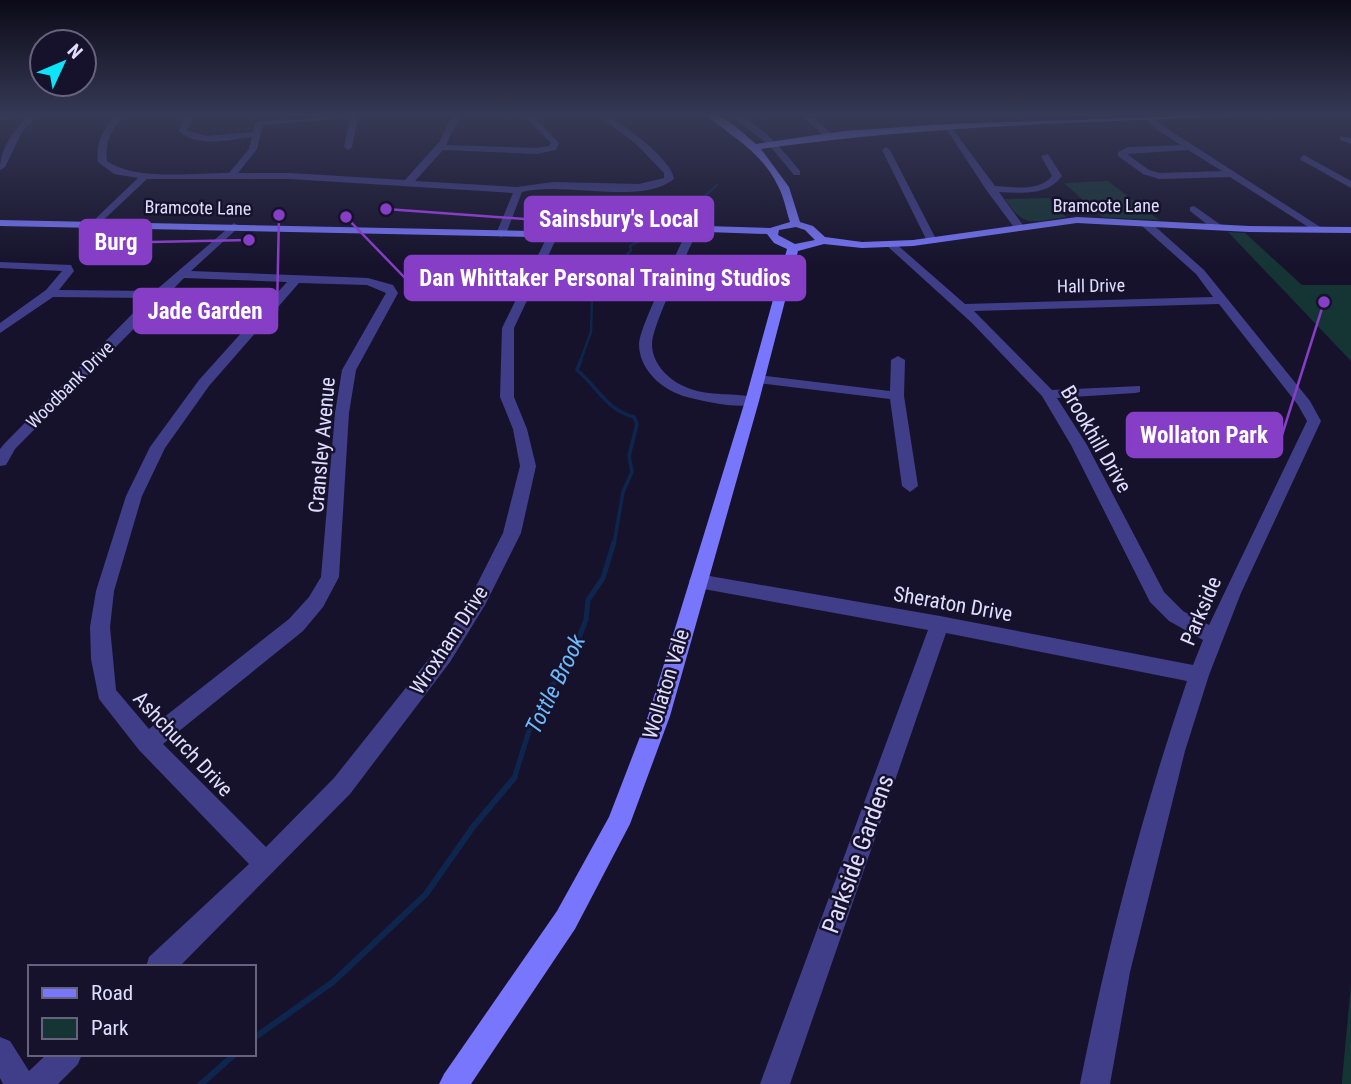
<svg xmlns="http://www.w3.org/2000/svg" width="1351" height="1084" viewBox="0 0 1351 1084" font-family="'Roboto Condensed',sans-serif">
<rect width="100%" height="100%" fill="#16122b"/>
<!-- green -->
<g fill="#153534">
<path d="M1108,181L1159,220L1102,217L1064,183Z"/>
<path d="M1049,198L1066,217C1033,221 1025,230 1005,199Z"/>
<path d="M1228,232L1245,233L1302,285H1351V361Z"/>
<path d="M1351,984V1084H1342V1081Z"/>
</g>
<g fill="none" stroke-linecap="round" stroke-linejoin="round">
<!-- stream-far3 -->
<g stroke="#0e264e" stroke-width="2.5">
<path d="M656,225L697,203L717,185"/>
<path d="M580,362L591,332L592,297L631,250L630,246L645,238"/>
</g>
<!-- stream-far2 -->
<path stroke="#0e264e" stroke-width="3.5" d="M581,360L577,370C598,387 606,410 634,417L637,424L629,456L632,472L623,492L614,544"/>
<!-- stream-far1 -->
<path stroke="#0e264e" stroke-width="5" d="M514,779L533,718L549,688L565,672L586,620L588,600L603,578L614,542"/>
<!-- stream -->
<g stroke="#0e264e" stroke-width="6">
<path d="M254,1038L333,982L426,894L473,827L515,777"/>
<path d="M201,1084L235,1054"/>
</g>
<!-- street -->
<g fill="#403e89" fill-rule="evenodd">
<path d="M39,114L22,132L5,167L0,170C0,150 12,132 26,119L0,120V116Z"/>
<path d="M117,114H125C113,128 104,141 107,161C136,181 193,173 229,173L249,149L252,137C229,140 197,148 179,131L185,114H193L187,130L207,136L253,132L255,124L260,121L373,114L358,117L352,147L348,150L344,147L350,118L263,125L257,149L238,173H290L405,180L440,141L453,114H461L446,145L537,148L549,146L551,143L523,114H531L559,143L556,150L537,154L443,150L415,181L517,187L553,182L639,184L664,178V173L635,143L596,114C614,113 674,161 674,179C640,206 565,181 522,192L506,234L501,237L496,234L513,193L290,179H147L96,227L92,226V222L138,178L114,174L98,162C95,142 104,128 117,114Z"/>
<path d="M729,114C753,113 785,153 800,171V175H794L770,146Z"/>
<path d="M800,114H809L832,134V138H826Z"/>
<path d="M1142,114H1150L1163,126L1325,230L1316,232L1230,177L1159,179L1143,174L1118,156V152L1128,147L1181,145L1157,130ZM1188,150L1222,171L1160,173L1149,170L1127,154Z"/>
<path d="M943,124H949L995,186C1014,187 1039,192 1052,176L1041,156L1048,154L1062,176C1047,196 1022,193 999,192L1025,228L1024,230H1016L987,191Z"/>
<path d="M1340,136L1351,138V144L1340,140Z"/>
<path d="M886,147L890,150L937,241L936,243L927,241L882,150Z"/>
<path d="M1304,155L1351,181V188L1301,160L1300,158Z"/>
<path d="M1194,206L1221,225V229H1213L1190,211V207Z"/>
<path d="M1141,221H1149L1204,270L1310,401L1321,421L1241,593L1209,675L1185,751L1130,972L1110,1084H1080C1107,948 1142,813 1187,681L946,633L790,1084H760L928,630L698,588L692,586L689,581L692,576L698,574L940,616L1193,665L1203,640L1169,621L1150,602L1071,445L1042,396L972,323L885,244L894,242L965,304L1213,297L1196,274L1141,225ZM1219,304L1298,405L1307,421L1209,625L1183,611L1164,592L1087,445L1057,398L1135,393L1140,392V386L1052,390L974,311Z"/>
<path d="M234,223L239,226L238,228L191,271L368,278L393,285L398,293L356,370L349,413L339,577L323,607L303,631L163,744L266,847L334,778L436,650L469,600L503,533L520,466L513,429L500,397L502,328L548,235L553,232L558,235L514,328V397L527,429L536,466L521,533L485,605L450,662L350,794L179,967H146L149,957L249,864L139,750L99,699L91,659L90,627L96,591L126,496L150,447L199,380L287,282L184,278L15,449L6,465L0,466V449L5,443L148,298L53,297L0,333V323L46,290L62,271L0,268V262L71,265L74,271L59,290L155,291ZM299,283L367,285L386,293L342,370L335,413L321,577L309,597L289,619L149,729L116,690L110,627L114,591L142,496L165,448L209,386Z"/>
<path d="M693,226L698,229C689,251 652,325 652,344C652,365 670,381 688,388C710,397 734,392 757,398L759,401L757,404C737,409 707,402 687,397C664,391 639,371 639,344C640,325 678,251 688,229Z"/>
<path d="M898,356L905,360L904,396L918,486L910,492L902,486L890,399L758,383L751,379L758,375L890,391L891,360Z"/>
<path d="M0,1037L10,1041L29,1071L47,1054H82L78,1064L58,1084H3L0,1078Z"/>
</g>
<!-- secondary -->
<path fill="#7876fc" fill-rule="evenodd" d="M705,114C724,113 742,132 756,144L844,131L946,124L1241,114L1237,116C1078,123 919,126 761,149L789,187L800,222L813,226L825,237L862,242L913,240L1077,217L1249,226L1351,227V233L1249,232L1077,223L913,246L862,248L824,244L798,251L759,401L670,716L630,824L575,929L471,1084H439L444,1074L557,911L609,817L648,716L745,401L787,249L774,243L767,234L707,232L582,238L0,226V220L582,232L707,226L770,228L790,222C786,210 784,197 778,186C762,152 732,137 705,114ZM796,227L805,230L815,240L795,244L778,235L779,230Z"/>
</g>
<!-- sky -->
<linearGradient id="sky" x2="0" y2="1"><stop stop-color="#0c0a18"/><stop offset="0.43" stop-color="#363955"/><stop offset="1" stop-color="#363955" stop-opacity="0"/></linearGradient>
<rect width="1351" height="266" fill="url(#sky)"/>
<g text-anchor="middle" stroke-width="5" stroke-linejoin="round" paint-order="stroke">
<!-- far-street labels -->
<g font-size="18" fill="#e0ddfe" stroke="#16122b">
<text x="1106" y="212">Bramcote Lane</text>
<text transform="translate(198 208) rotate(1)" y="6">Bramcote Lane</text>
<text transform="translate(1091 286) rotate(-1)" y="6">Hall Drive</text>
<text transform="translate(70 385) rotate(-45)" y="6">Woodbank Drive</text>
</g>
<!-- street labels -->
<g font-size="21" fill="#e0ddfe" stroke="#16122b">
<text transform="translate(1096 439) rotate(60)" y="7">Brookhill Drive</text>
<text transform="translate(322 445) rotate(-85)" y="7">Cransley Avenue</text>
<text transform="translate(953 604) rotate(10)" y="7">Sheraton Drive</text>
<text transform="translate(1201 611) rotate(-67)" y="7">Parkside</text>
<text transform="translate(449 640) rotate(-57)" y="7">Wroxham Drive</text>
<text transform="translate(666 684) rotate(-73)" y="7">Wollaton Vale</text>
<text transform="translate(183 744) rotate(47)" y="7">Ashchurch Drive</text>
</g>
<!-- water labels -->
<g font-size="23" font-style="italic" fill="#6dbbfc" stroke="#16122b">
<text transform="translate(555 684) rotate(-64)" y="8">Tottle Brook</text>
</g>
<!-- near-street labels -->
<g font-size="24" fill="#e0ddfe" stroke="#16122b">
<text transform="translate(858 854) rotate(-70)" y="8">Parkside Gardens</text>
</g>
</g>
<!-- callouts -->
<path fill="none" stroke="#853ec5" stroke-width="2.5" d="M386 209L525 219M249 240L151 242M346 217L405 278M279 215L277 311M1324 302L1282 435"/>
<g fill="#853ec5" stroke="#16122b" stroke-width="2.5">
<circle cx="386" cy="209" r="7"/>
<circle cx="249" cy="240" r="7"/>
<circle cx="346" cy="217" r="7"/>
<circle cx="279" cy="215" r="7"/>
<circle cx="1324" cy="302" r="7"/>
</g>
<g fill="#853ec5" stroke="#853ec5" stroke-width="2.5">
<rect x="525" y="197" width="188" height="44" rx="7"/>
<rect x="80" y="220" width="71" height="44" rx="7"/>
<rect x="405" y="256" width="400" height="44" rx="7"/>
<rect x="134" y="289" width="143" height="44" rx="7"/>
<rect x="1127" y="413" width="155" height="44" rx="7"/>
</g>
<g font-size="23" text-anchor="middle" font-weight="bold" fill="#fff">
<text x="619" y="227">Sainsbury's Local</text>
<text x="116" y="250">Burg</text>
<text x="605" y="286">Dan Whittaker Personal Training Studios</text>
<text x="205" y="319">Jade Garden</text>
<text x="1204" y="443">Wollaton Park</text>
</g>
<!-- legend -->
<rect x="28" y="965" width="228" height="91" fill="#16122b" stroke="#67637f" stroke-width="2"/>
<rect x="42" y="988" width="35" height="10" fill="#7876fc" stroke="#67637f" stroke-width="2"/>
<text x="91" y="1000" font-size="21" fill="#e0ddfe">Road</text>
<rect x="42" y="1018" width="35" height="21" fill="#153534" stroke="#67637f" stroke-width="2"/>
<text x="91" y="1035" font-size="21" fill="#e0ddfe">Park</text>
<!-- north arrow -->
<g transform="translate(63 63) rotate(46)"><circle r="33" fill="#16122b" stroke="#67637f" stroke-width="2"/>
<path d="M0-5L12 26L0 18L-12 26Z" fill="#0ee4f9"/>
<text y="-10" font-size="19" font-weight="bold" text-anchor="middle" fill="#e0ddfe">N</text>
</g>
</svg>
